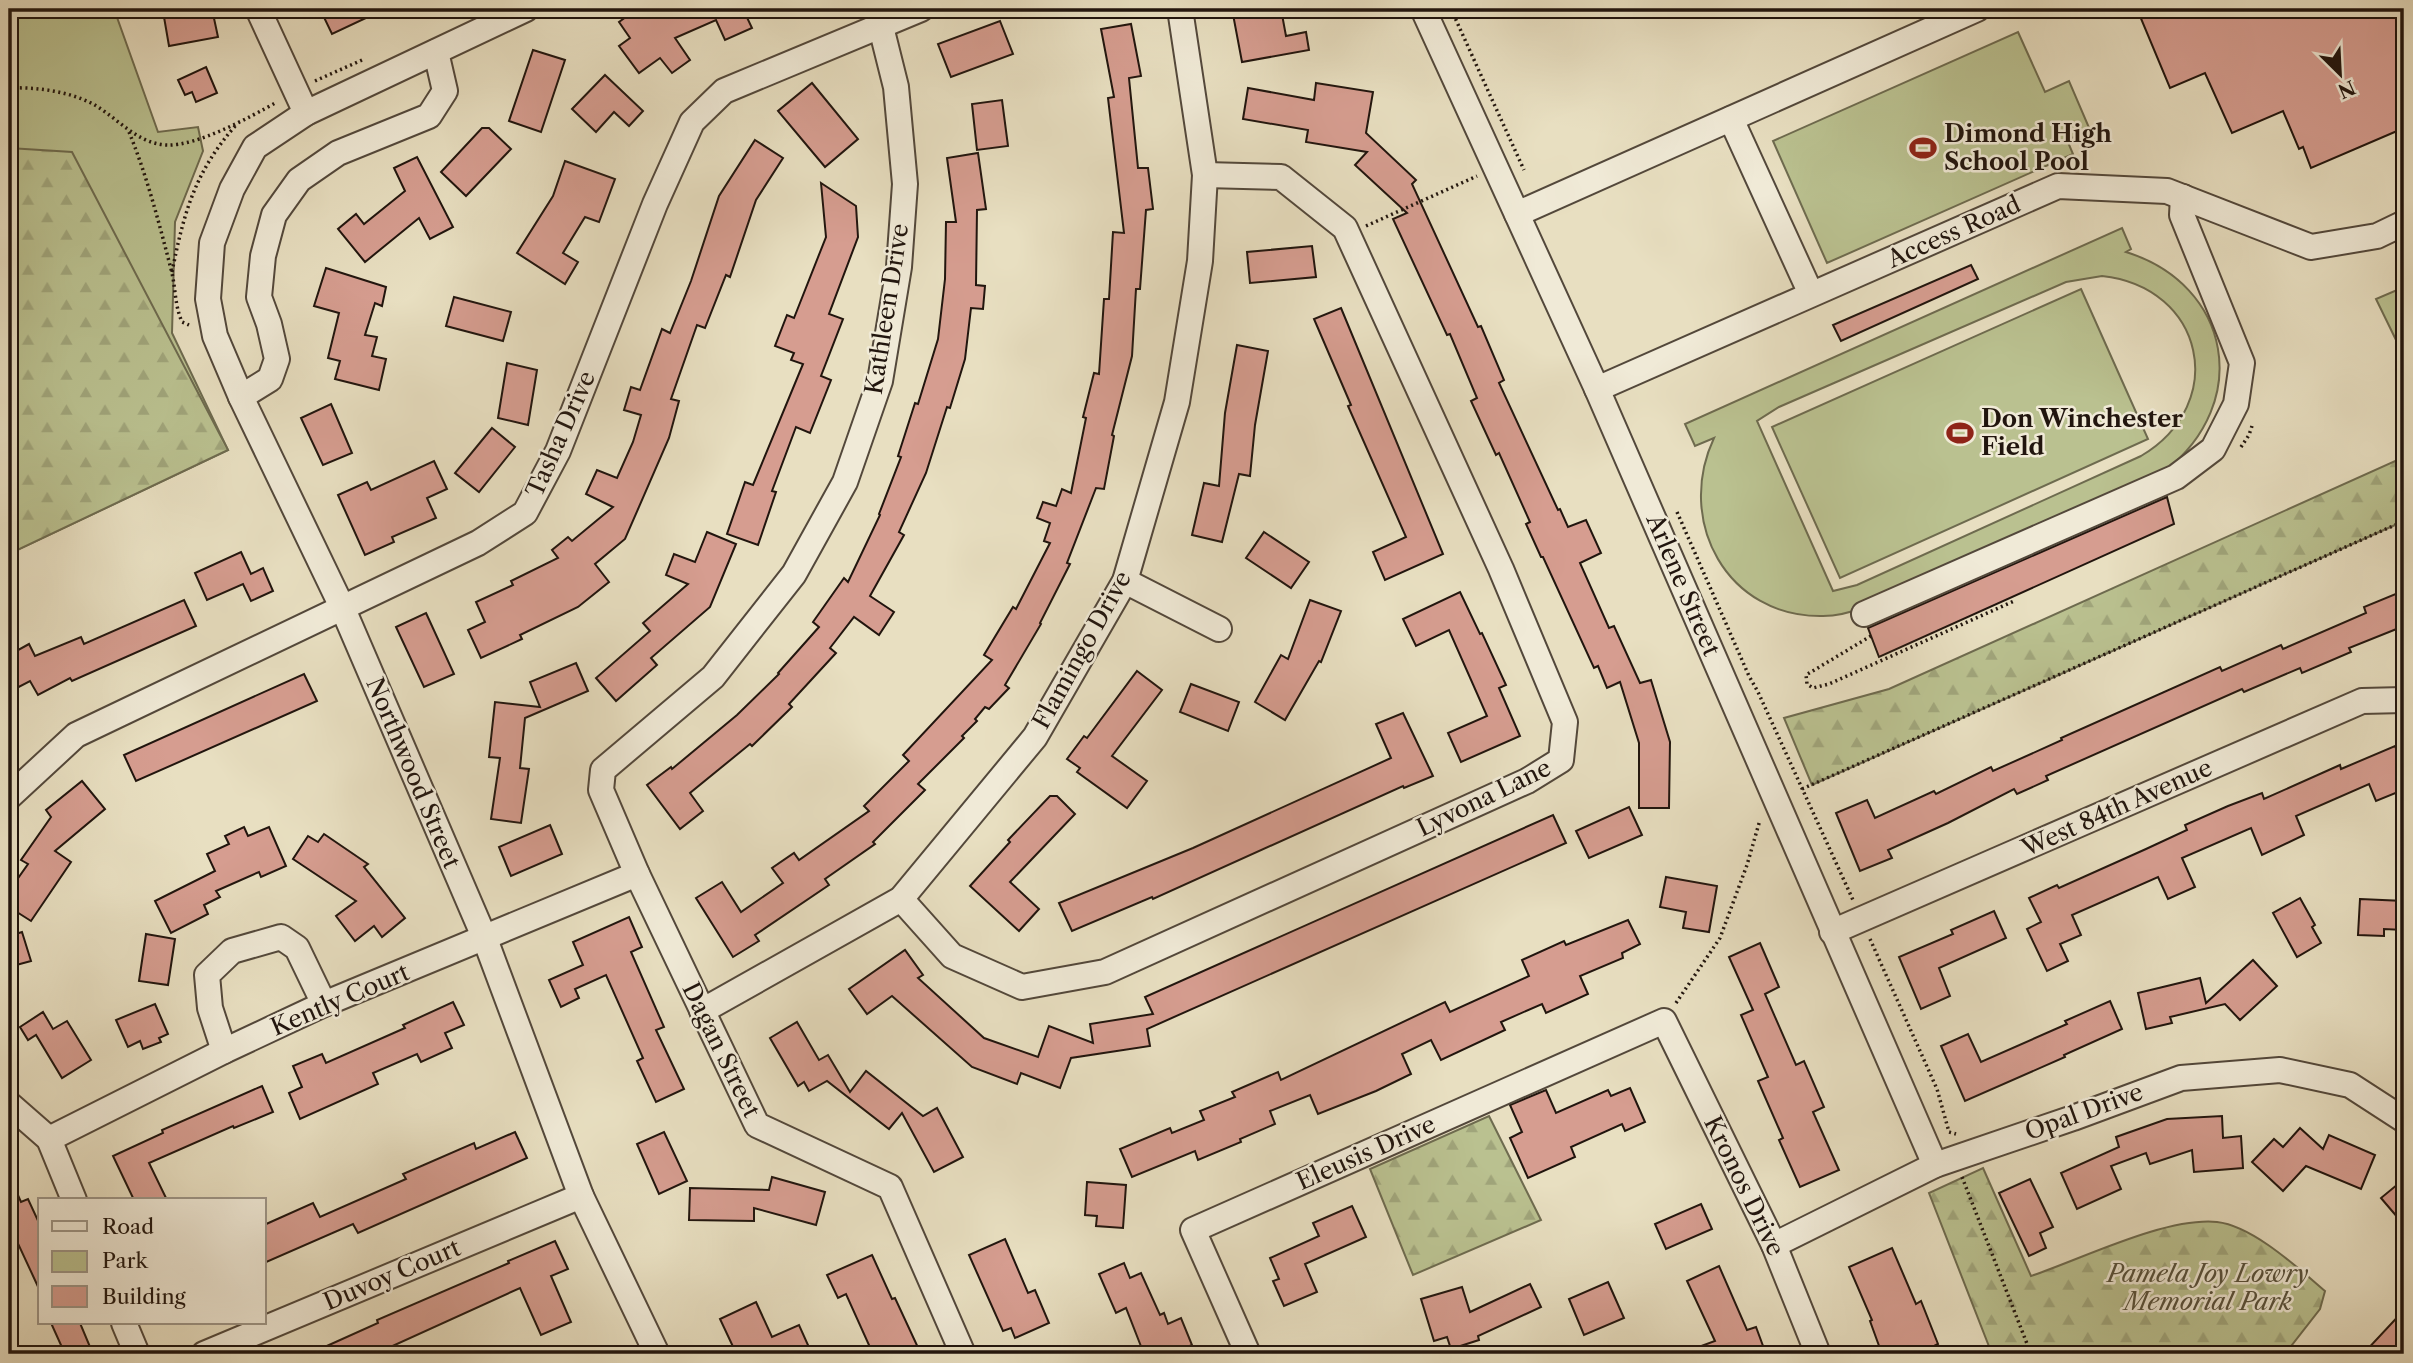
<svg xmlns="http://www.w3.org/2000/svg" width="2413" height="1363" viewBox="0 0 2413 1363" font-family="'Libre Caslon Text',serif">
<defs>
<pattern id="forest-firs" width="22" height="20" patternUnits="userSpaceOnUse" patternTransform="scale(1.75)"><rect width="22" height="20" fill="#bac190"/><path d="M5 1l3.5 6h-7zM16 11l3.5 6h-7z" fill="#a0a57b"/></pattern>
</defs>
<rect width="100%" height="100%" fill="#e8dfc1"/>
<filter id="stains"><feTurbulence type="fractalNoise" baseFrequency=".00286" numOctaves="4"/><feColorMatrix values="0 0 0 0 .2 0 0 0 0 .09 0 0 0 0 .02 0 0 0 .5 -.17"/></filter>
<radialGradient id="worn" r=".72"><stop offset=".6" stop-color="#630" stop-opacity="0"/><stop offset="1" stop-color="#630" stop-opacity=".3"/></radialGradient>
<!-- green -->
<g fill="#bac190" stroke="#6e6b4f" stroke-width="2" fill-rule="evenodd">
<path d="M9,9H114L158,132L198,127L203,151L175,222L172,333L228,450L9,554Z"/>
<path d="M2018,32L2045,92L2069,81L2090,130L2067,140L2073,154L1827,263L1773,141Z"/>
<path d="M2122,228L2131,249L2126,252C2232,285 2252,403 2165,471L1865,607C1852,612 1838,616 1823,616C1727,618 1675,521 1714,438L1695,446L1685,424ZM2102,276C2204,287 2230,403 2141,456L1857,585L1833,591L1757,421L1779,407L2066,282Z"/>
<path d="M2404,287V338L2397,342L2376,299Z"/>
<path d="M2081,289L2148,439L1840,578L1772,427Z"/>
</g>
<!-- forest -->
<g fill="url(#forest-firs)" stroke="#6e6b4f" stroke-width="2">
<path d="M9,148L72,152L228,450L9,554Z"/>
<path d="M2404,457V521L1812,785L1784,718L1889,689Z"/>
<path d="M1489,1116L1541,1220L1413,1275L1370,1169Z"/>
<path d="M1983,1168L2031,1276C2082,1259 2165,1217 2217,1222C2253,1226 2298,1268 2325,1291L2320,1309L2285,1354H1992L1929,1193Z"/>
</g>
<!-- building -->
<g fill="#d69d90" stroke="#21150e" stroke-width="2">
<path d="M212,9L218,37L169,46L164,17Z"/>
<path d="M320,9H385L332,34Z"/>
<path d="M637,9H743L752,28L725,40L716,20L675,38L690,60L672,73L660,58L639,73L619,46L630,38L619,22Z"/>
<path d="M1232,9H1281L1286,36L1306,32L1309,50L1242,62Z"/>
<path d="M2137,9H2404V128L2311,168L2303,147L2299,149L2283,111L2232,133L2205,73L2170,88Z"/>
<path d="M1000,21L1013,54L951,77L938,44Z"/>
<path d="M1131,24L1141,76L1129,78L1138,168H1148L1153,209L1146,210L1140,289H1136L1132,356L1112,435L1114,436L1104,489L1096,488L1067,563L1070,564L1040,623L1041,624L1005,685L1009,688L989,709L985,707L975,719L977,721L962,736L964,738L918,784L925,790L873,842L875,844L825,879L829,885L755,935L759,941L733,957L696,898L722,882L741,912L783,883L772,868L794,853L799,860L869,811L864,806L909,761L903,755L992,660L984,655L1013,607L1016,609L1050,543L1044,541L1050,523L1037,518L1043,502L1056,506L1062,489L1071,493L1086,418L1083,417L1094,373L1099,374L1104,299H1109L1113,232L1124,233L1108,98L1114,97L1101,29Z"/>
<path d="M533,50L565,60L541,132L509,121Z"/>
<path d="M206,67L217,93L196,102L192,92L185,95L178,80Z"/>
<path d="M605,75L643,111L629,126L614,112L596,132L572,109Z"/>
<path d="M812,83L858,139L825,167L778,111Z"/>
<path d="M1316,83L1373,92L1366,133L1416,180L1412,184L1478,327L1481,326L1504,380L1499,383L1558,510L1560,509L1568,527L1586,520L1601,553L1580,563L1609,628L1614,626L1640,683L1651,680L1670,742L1669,808H1639V743L1620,682L1607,688L1598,666L1594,668L1543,557H1541L1526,524L1530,522L1499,453L1496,455L1471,401L1477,398L1450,334L1447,335L1393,219L1407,213L1355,165L1367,152L1306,142L1308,130L1243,119L1248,88L1314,100Z"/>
<path d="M1002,100L1008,146L977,150L972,104Z"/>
<path d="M482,128H489L511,149L466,196L441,172Z"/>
<path d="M755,140L783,158L756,200L730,277L726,275L705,328L697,325L671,399L679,401L669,438L625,539L595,564L609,582L578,607L520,635L522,639L481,658L468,630L485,622L476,602L513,585L511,581L558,558L552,550L568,537L572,541L613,507L586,494L597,470L617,478L633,442L641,415L624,410L631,387L640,390L662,329L670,333L691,281L719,196Z"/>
<path d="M978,153L986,209L977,210L976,285L985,286L983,309L971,308L965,359L950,408L947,407L926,473L899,532L904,535L870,596L894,612L879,635L854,617L830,648L836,653L789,704L792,707L752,746L750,744L690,793L703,811L680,829L647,785L671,767L672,769L737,715L779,674L778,673L819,627L813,622L844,578L848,582L880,515L879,514L901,457L898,456L915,403L918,404L938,339L945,279L946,222H956L947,158Z"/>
<path d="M417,157L453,227L430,239L419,218L365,262L338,229L356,214L364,224L405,191L394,168Z"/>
<path d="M565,161L615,179L599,222L585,217L563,253L578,262L565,284L517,253L553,196Z"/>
<path d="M821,183L856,206L858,237L829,314L843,319L821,376L831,380L810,433L796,427L772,491L776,492L758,545L727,534L745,482L753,485L803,364L791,360L794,353L775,346L787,315L794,318L826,237Z"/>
<path d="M1312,246L1316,277L1250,283L1247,252Z"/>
<path d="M1971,265L1978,279L1841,341L1833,325Z"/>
<path d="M326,268L386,287L382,306L375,303L365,335L377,337L372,356L386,359L379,390L335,379L340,361L328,358L339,313L314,306Z"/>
<path d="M454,297L511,312L503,341L446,326Z"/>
<path d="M1341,308L1443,554L1385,580L1373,552L1406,537L1348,406L1351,405L1314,319Z"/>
<path d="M1237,345L1268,351L1255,425L1250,476L1239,474L1222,542L1192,535L1204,483L1219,486L1225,413Z"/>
<path d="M507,363L537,370L528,425L498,418Z"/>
<path d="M331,404L352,453L323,465L301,418Z"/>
<path d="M492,428L515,447L479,492L455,473Z"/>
<path d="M434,461L447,489L427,498L436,518L392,537L394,542L365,555L338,495L367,482L371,490Z"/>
<path d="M2167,497L2174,524L1879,657L1868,628Z"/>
<path d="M707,532L736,544L710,607L651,658L657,665L616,701L596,678L650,631L643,623L688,584L666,575L674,554L695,562Z"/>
<path d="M1264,532L1309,562L1291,588L1246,558Z"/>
<path d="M241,552L251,574L263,568L273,591L251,601L243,584L207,600L195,573Z"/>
<path d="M1460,592L1480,634L1482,633L1506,685L1499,688L1520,736L1461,762L1448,733L1487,716L1449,630L1416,646L1403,619Z"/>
<path d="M2398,593L2404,608V626L2349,648L2351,652L2302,673L2300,668L2244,692L2242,689L2046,776L2048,780L2017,794L2014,789L1948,823L1888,850L1892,858L1860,871L1836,813L1867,800L1875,818L1934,791L1936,794L1991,767L1993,771L2062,740L2061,738L2220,667L2222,671L2281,645L2283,649L2366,613L2364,607Z"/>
<path d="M184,600L196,626L72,681L70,678L38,695L30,681L9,692V655L29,644L35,656L81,637L84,644Z"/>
<path d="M1310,600L1341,611L1321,662L1319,661L1285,720L1255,702L1281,655L1288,659Z"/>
<path d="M426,613L454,674L424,687L396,627Z"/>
<path d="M576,663L588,691L525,718L520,768L529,769L521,823L491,819L500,758L489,757L495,702L540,707L530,682Z"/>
<path d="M1137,671L1162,690L1112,756L1147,781L1127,808L1077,772L1080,768L1067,759L1084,736L1087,738Z"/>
<path d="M304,674L317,701L136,781L124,755Z"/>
<path d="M1191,684L1239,702L1228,731L1180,712Z"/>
<path d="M1403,713L1433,776L1404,788L1403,786L1153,899L1152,897L1072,931L1059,903L1193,848L1391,758L1376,724Z"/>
<path d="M2395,746L2404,767V772L2397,775L2403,790L2376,801L2369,784L2296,816L2304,835L2262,855L2251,828L2182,858L2195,887L2168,899L2158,877L2072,915L2081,935L2060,944L2068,961L2047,971L2027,929L2041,922L2029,898L2057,885L2059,888L2146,849L2187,830L2185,825L2228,806L2262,793L2264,799L2340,765L2341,769Z"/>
<path d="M82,781L105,809L55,851L71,862L31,921L9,907V891L28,864L21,860L51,817L46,810Z"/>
<path d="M1050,796H1057L1075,814L1010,882L1039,909L1019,931L970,886L1010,842L1008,840Z"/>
<path d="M1629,807L1642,835L1589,858L1576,831Z"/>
<path d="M1553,815L1566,843L1147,1029L1150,1046L1071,1058L1060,1088L1021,1073L1017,1084L972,1067L892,996L867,1014L849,989L905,950L923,975L918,978L984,1038L1038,1057L1049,1026L1093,1043L1090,1024L1153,1014L1145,997Z"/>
<path d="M550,825L562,854L511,876L499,847Z"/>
<path d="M244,827L248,836L269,827L286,866L261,877L259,872L216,891L220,897L204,905L208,914L171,933L155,901L215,871L207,854L229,844L225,836Z"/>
<path d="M324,834L368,864L364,867L405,918L382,937L374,926L355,941L336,916L356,901L293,859L308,836L318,842Z"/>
<path d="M1666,877L1717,886L1709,932L1683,928L1686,912L1660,907Z"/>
<path d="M2300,898L2315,925L2312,927L2321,943L2297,957L2273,913Z"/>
<path d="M2360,899L2404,901V930L2384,929V936L2358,935Z"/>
<path d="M1994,911L2006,938L1939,968L1950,996L1921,1009L1899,957L1953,934L1951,930Z"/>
<path d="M629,917L642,947L631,952L664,1027L656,1030L684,1089L656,1102L637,1061L643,1058L606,975L575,989L579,998L561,1007L549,980L583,965L573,942Z"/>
<path d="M1628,920L1640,944L1622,953L1623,958L1580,976L1588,994L1546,1013L1542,1004L1501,1022L1505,1030L1441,1060L1431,1040L1402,1054L1411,1074L1376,1091L1318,1114L1310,1095L1270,1111L1275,1124L1240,1139L1241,1142L1198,1160L1195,1151L1132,1177L1120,1149L1170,1128L1172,1133L1204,1120L1200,1111L1235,1097L1232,1092L1278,1072L1281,1080L1445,1002L1450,1012L1529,976L1522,960L1564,941L1566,945Z"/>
<path d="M22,932L31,961L9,967V936Z"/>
<path d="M146,934L175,939L168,985L139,981Z"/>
<path d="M1760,943L1779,987L1765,994L1796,1065L1804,1061L1824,1107L1813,1112L1839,1170L1800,1187L1779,1140L1783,1138L1758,1081L1768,1077L1741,1015L1753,1010L1729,957Z"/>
<path d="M2253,960L2277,986L2240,1020L2225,1004L2170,1017L2172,1023L2146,1029L2138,993L2200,978L2206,1003Z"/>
<path d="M2110,1001L2122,1029L2064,1055L2065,1057L1965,1101L1941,1046L1968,1034L1981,1062L2067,1024L2065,1021Z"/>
<path d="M453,1002L464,1025L445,1033L452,1048L421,1062L417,1054L373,1073L378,1084L300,1119L289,1093L302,1087L293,1066L322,1054L326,1063L405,1028L403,1025Z"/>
<path d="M155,1004L168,1034L159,1038L161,1042L143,1049L140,1041L128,1047L116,1020Z"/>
<path d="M43,1012L53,1029L67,1021L91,1060L62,1078L36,1035L28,1040L20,1027Z"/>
<path d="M797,1022L819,1060L828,1055L850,1092L866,1071L923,1116L937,1108L963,1157L934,1172L902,1113L889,1129L827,1081L809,1091L804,1082L798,1086L770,1038Z"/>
<path d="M262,1086L273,1112L234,1128L233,1126L149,1163L167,1200H134L113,1156L163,1133L162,1130Z"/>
<path d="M1630,1088L1645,1122L1625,1131L1622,1124L1571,1147L1575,1157L1528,1178L1510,1138L1522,1132L1510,1105L1546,1090L1556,1113L1608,1090L1611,1096Z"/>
<path d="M2222,1116L2223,1138L2241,1136L2243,1168L2194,1172L2192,1150L2150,1164L2146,1153L2111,1166L2121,1189L2077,1209L2061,1173L2119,1147L2116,1137L2167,1119Z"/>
<path d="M2300,1128L2323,1149L2329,1135L2375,1155L2361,1189L2306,1166L2283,1191L2252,1162L2274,1139L2283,1147Z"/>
<path d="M515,1132L527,1158L358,1233L353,1224L264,1263V1225L313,1203L320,1217L406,1179L403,1174L474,1143L476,1149Z"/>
<path d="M664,1132L687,1181L659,1194L637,1144Z"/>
<path d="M9,1175L21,1202L28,1199L40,1225V1291L15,1237L9,1240Z"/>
<path d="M772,1177L825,1192L816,1225L754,1208V1221L689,1220L690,1188L769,1190Z"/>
<path d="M2030,1179L2053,1227L2040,1233L2046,1248L2029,1256L1999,1193Z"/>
<path d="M2404,1179V1225L2381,1198Z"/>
<path d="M1087,1182L1126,1185L1123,1228L1096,1226L1097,1216L1085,1215Z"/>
<path d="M1701,1204L1712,1229L1666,1249L1655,1224Z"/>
<path d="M1352,1206L1366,1237L1305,1264L1317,1292L1284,1306L1273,1281L1279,1279L1270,1258L1319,1236L1313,1223Z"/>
<path d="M1005,1239L1028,1293L1035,1290L1049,1323L1015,1338L1011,1328L1003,1331L969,1255Z"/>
<path d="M555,1241L568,1269L551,1276L571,1322L541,1335L520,1288L375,1354H309L378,1323L377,1320L509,1263L508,1261Z"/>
<path d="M1892,1248L1916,1304L1921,1301L1938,1344L1932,1347L1935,1354H1882L1870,1321L1872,1320L1849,1267Z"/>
<path d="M872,1255L892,1299L895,1298L921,1354H873L846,1294L838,1298L827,1275Z"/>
<path d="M1124,1263L1130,1278L1141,1273L1160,1315L1164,1313L1168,1324L1181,1318L1192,1345L1176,1352L1174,1348L1160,1354H1144L1126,1308L1116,1313L1099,1274Z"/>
<path d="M1719,1266L1747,1330L1756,1327L1766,1354H1685V1352L1715,1341L1687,1281Z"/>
<path d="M1608,1282L1624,1318L1584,1335L1569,1299Z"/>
<path d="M1530,1284L1541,1307L1478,1336L1479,1340L1451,1349L1447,1337L1434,1341L1421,1299L1462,1287L1470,1312Z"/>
<path d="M756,1302L772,1337L799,1325L812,1354H733L736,1353L720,1319Z"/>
<path d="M2404,1310V1354H2363Z"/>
<path d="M51,1323H80L93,1354H65Z"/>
</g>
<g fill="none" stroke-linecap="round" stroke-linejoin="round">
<defs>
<g id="minor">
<path d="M258,9L306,113"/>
<path d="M526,9L306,113L255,147L232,189L212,243L208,299L215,336L241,397L343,609L485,939L581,1196L657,1354"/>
<path d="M1423,9L1597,389L1935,1165"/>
<path d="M881,27L896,87L905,184L899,267L880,381L845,482L794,574L713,677L603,770L601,790L637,874L757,1125L890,1187L963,1354"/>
<path d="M1731,119L1811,294"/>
<path d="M1517,214L1977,9"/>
<path d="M1597,389L2058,186L2167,191L2311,247L2377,236L2404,223"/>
<path d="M241,397L270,379L277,359L269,324L259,297L263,256L274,215L299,180L338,153L429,116L445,91L436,52"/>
<path d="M1125,581L1219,629"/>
<path d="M1864,614L2176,477L2213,449L2236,404L2242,363L2182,215L2183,197"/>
<path d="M9,797L76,735L478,543L525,513L558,451L655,204L692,122L724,91L921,9"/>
<path d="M901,899L952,956L1022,987L1105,972L1527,781L1561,760L1565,722L1501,569L1345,228L1281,177L1205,175"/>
<path d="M1832,932L2362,701L2404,700"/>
<path d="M702,1011L901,899L1035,737L1125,581L1177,402L1200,261L1205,175L1180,9"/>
<path d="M224,1051L210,1008L207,975L232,951L281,937L297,948L324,1004"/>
<path d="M9,1104L49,1139L74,1200"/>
<path d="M49,1139L224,1051L324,1004L637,874"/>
<path d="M1774,1245L1935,1165L2073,1118L2181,1078L2280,1070L2350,1085L2404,1120"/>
<path d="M124,1323L137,1354"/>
<path d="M204,1354L581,1196"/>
<path d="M1248,1354L1193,1230L1664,1021L1774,1245L1818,1354"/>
</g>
</defs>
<!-- minor casing -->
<use href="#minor" stroke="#53483b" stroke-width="28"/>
<!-- path -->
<g stroke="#21150e" stroke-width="3.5" stroke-dasharray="2 3.5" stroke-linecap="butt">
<path d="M1451,9L1524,170"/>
<path d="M315,81L362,60"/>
<path d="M9,88C36,87 68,91 93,104C118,118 137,144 167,145C198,146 250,117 277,102"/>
<path d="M129,132C147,176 159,223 171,269C176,288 174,303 182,322L189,325"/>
<path d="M1366,226L1477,176"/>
<path d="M172,272C184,212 195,171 237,124"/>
<path d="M2241,447L2249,435L2252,426"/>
<path d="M1677,512L1749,676L1758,692L1853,900"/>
<path d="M1871,636L1806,675L1807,684L1813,688L1829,684L2014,601"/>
<path d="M1802,789L2404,521"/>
<path d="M1870,939L1937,1089L1949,1132L1956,1134"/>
<path d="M1676,1003L1720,938L1747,865L1760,820"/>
<path d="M1962,1177L2031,1354"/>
</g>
<!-- minor -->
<use href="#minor" stroke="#f0ead7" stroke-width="24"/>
</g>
<!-- icons -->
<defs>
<symbol id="stadium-bare" viewBox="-9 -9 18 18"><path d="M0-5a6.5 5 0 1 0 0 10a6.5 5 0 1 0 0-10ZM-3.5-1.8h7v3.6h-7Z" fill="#8f2418" stroke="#f0ead7" stroke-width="2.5" paint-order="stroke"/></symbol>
</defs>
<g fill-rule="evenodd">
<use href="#stadium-bare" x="1904" y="129" width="38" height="38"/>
<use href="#stadium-bare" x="1941" y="414" width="38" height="38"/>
</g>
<g text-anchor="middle" stroke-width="5" stroke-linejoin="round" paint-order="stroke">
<!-- poi labels -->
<g font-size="24" font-weight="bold" fill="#21150e" stroke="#f0ead7" text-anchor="start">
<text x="1944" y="142">Dimond High<tspan x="1944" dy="28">School Pool</tspan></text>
<text x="1981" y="427">Don Winchester<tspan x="1981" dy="28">Field</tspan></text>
</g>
<!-- street labels -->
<g font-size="24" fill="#21150e" stroke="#f0ead7">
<text transform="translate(1954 232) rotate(-24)" y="8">Access Road</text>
<text transform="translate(887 309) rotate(-81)" y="8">Kathleen Drive</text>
<text transform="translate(561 434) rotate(-66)" y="8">Tasha Drive</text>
<text transform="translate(1683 585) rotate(67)" y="8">Arlene Street</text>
<text transform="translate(1082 650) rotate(-61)" y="8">Flamingo Drive</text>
<text transform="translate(413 773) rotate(67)" y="8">Northwood Street</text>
<text transform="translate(1484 798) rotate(-26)" y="8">Lyvona Lane</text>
<text transform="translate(2117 808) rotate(-24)" y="8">West 84th Avenue</text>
<text transform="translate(340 1000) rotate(-23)" y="8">Kently Court</text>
<text transform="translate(721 1050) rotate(64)" y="8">Dagan Street</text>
<text transform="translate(2084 1112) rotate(-20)" y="8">Opal Drive</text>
<text transform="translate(1366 1153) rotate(-24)" y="8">Eleusis Drive</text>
<text transform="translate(1744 1186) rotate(64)" y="8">Kronos Drive</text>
<text transform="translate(392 1275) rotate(-23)" y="8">Duvoy Court</text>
</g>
<!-- park labels -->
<g font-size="24" font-style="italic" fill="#57513c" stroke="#f0ead7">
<text x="2208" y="1282">Pamela Joy Lowry<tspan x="2208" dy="28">Memorial Park</tspan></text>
</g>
</g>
<!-- margin -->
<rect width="2413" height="1363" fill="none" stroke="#e8dfc1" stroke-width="35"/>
<rect x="10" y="10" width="2392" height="1342" fill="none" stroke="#21150e" stroke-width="3.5"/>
<rect x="18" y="18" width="2378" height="1328" fill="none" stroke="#21150e" stroke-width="2"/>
<!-- legend -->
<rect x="38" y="1198" width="228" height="126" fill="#f0ead7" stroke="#9d9587" stroke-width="2"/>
<rect x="52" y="1221" width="35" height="10" fill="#f0ead7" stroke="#9d9587" stroke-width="2"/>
<text x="102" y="1234" font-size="21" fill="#21150e">Road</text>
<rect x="52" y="1251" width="35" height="21" fill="#bac190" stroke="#9d9587" stroke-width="2"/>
<text x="102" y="1268" font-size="21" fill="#21150e">Park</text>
<rect x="52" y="1286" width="35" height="21" fill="#d69d90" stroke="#9d9587" stroke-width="2"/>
<text x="102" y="1304" font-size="21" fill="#21150e">Building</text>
<!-- north arrow -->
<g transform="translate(2340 74) rotate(156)" stroke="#f0ead7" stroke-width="5" paint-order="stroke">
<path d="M0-5L12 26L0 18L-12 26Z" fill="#21150e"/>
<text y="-10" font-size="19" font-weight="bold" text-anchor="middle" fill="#21150e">N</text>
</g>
<rect width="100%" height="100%" filter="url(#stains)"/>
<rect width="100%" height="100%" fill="url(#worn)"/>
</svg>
